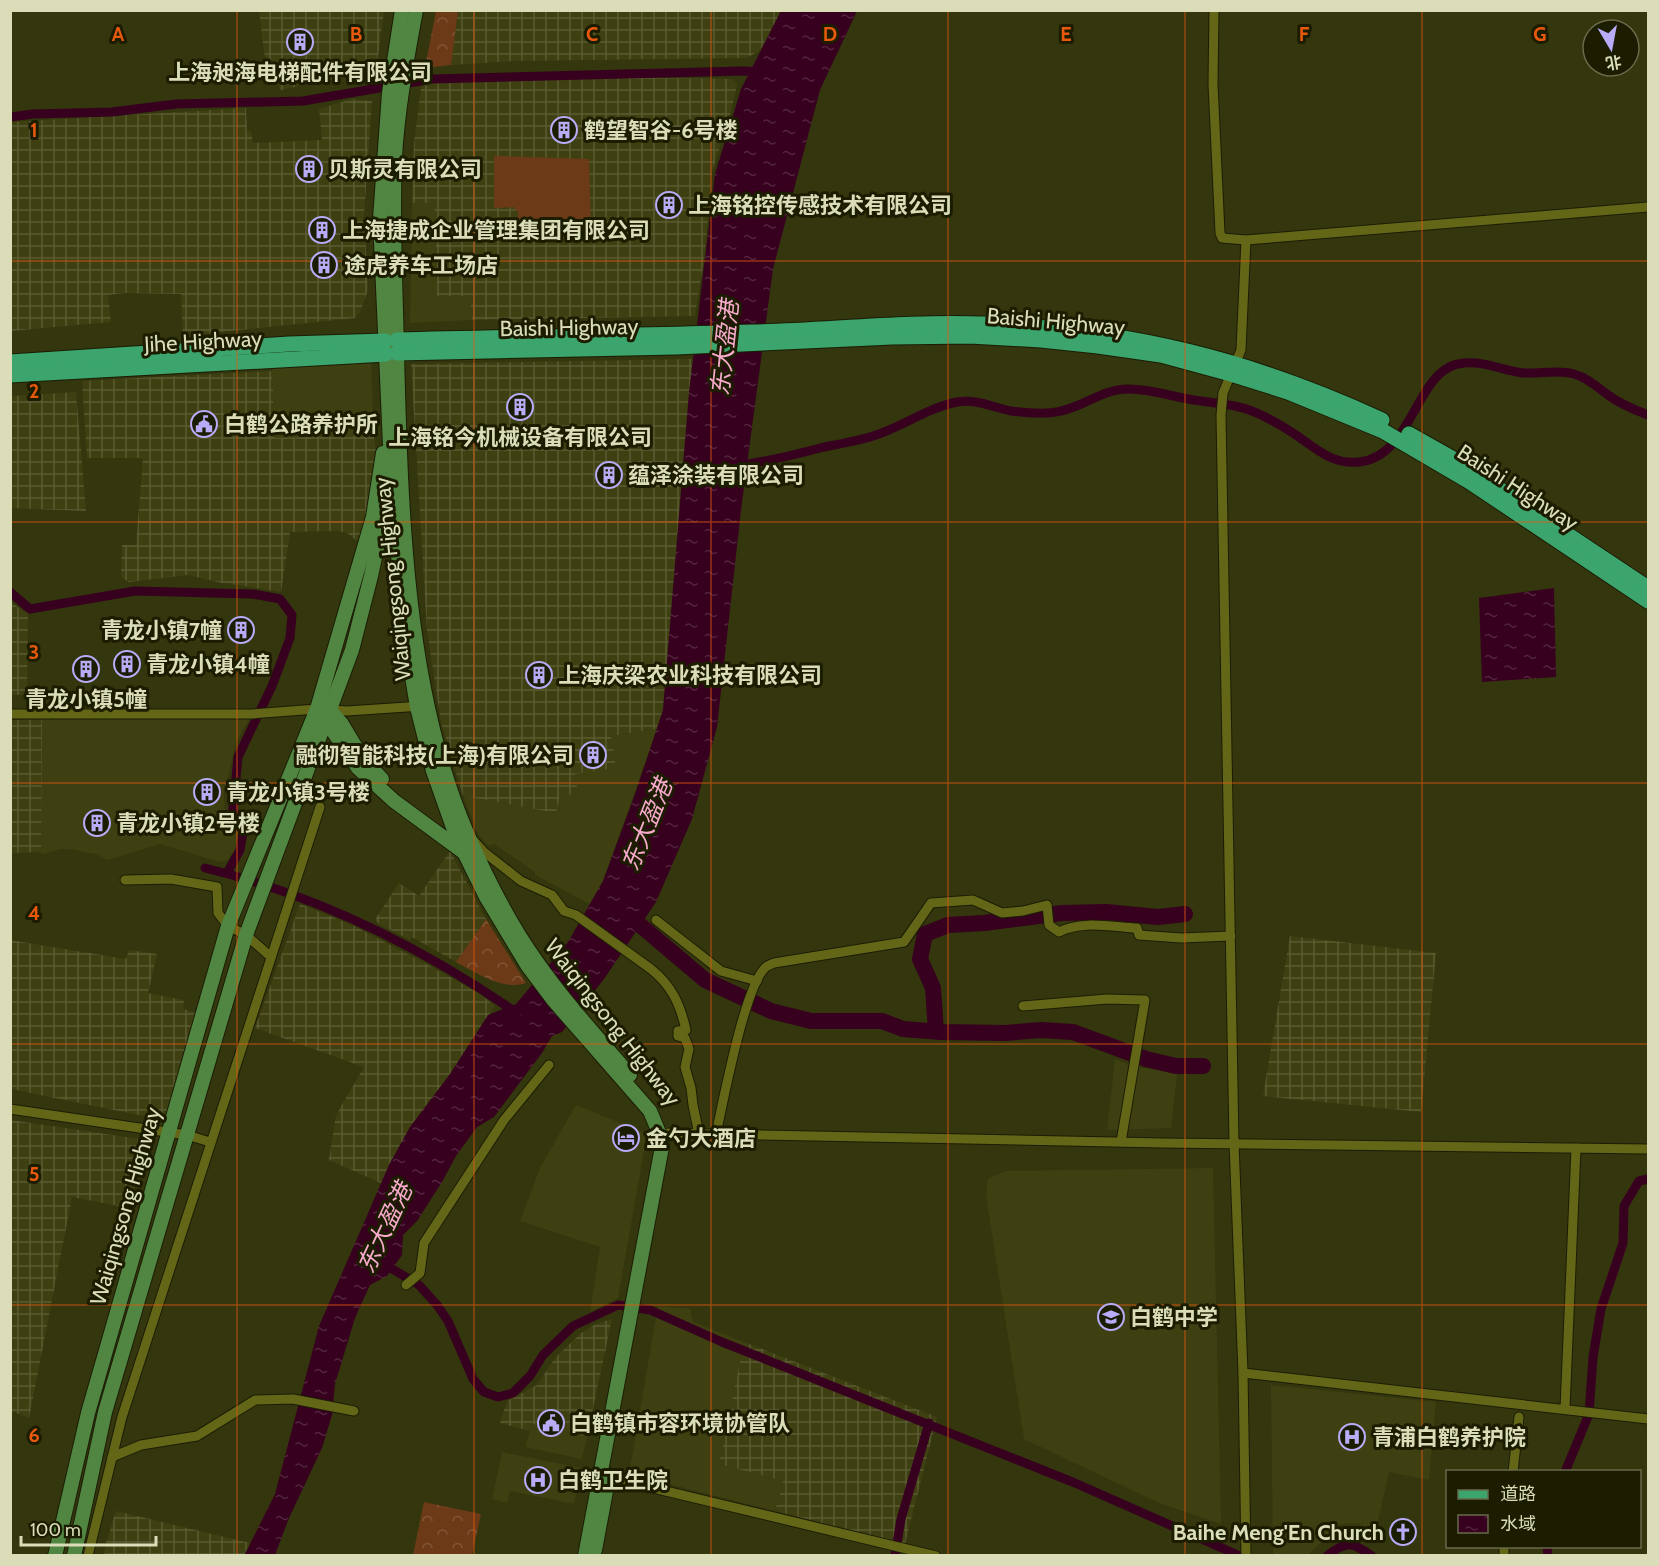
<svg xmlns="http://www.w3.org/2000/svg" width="1659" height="1566" viewBox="0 0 1659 1566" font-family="Cabin,'Noto Sans SC',sans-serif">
<defs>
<pattern id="industrial-grid" width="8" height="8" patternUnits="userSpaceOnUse" patternTransform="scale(1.5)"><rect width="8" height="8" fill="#3e4012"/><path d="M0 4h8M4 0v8" fill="none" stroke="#595b32"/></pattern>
<pattern id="forest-crowns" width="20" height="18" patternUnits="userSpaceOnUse" patternTransform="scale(1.5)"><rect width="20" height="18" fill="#6d3a17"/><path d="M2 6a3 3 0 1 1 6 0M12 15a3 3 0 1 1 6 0" fill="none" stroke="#815637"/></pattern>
<pattern id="water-ripples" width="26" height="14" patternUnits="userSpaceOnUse" patternTransform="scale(1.5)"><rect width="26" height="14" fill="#37001f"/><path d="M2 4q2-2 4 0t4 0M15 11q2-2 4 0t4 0" fill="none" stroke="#53253d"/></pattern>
</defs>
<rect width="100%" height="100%" fill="#34360d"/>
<!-- built -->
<g fill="#3e4012">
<path d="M412,203H434L437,296H470L472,320L410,323Z"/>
<path d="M371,363L374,435L275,438L272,368Z"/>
<path d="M42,718H250L236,742L224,795L225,811L241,830L237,847L233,853L226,861L220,862L160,844L108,860L96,854L69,849H61L41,855Z"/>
<path d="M657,729L603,881L590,904L535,875V872L494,844L488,846L478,834L463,796L556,813L560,795L575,774L611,736Z"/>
<path d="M1115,1059L1133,1066L1177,1074L1171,1128L1107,1130Z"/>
<path d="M576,1105L647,1134L618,1298L590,1312L600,1247L520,1221L540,1168Z"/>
<path d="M1213,1168L1221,1523V1524L1159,1503L1024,1439L986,1195L988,1179L1005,1171Z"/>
<path d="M658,1306L690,1309L693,1322L744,1342L719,1464L783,1481L775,1511L629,1474Z"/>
<path d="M1271,1385L1436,1402L1429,1480L1389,1472L1374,1539L1358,1523L1341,1524L1308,1555H1273Z"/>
<path d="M532,1424L587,1437L582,1459L525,1447Z"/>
<path d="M502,1452L581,1468L574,1504L510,1491L507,1503L492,1499Z"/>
</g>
<!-- industrial -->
<g fill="url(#industrial-grid)">
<path d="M259,11H384L376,71L280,90L277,80L268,82Z"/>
<path d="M458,11H781L760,51L746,58L513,61L451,65Z"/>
<path d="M643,78L731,79L735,81L737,85L730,116L712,172L705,252L695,316L472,320L470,296H437L434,203H412L414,144L421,87L433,82Z"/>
<path d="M352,99L372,101L364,215L368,290L360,312L355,318L183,336L181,294L125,293L108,295L111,322L11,331V122L246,108L247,131H251L253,143L322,140L319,109Z"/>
<path d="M693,359L663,710L657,729L611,736L616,768L575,774L578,794L560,796L556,813L463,796L441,722L427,630L411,364Z"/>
<path d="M272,371L275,438L374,435L378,468L362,542L357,541L347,533L337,531L290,532L281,592L217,582L189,575L129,582L121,577L122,545H136L143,458H87L82,381Z"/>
<path d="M76,392L86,511L11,508V396Z"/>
<path d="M10,601L24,612H28L27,695H11Z"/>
<path d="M42,719L41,852L11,853V720Z"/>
<path d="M450,851L486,919L456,962L412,937L410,940L379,924L376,921V918L399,883L419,896Z"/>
<path d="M300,904L352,925L423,962L480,994L495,1006L450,1074L410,1127L389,1165L381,1183L329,1160L336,1115L364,1067L255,1028Z"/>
<path d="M1290,936L1436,953L1421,1112L1263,1096Z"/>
<path d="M10,940L126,959L129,950L157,954L148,993L184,1000L183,1009L199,1013L168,1121L11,1089Z"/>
<path d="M11,1120L146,1140L130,1208L72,1197L29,1418L11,1411Z"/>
<path d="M612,1319L587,1437L532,1424L530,1431L500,1423L507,1401L537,1385L555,1358L581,1333L596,1324Z"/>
<path d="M744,1342L937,1417L905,1544L775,1511L783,1481L719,1464Z"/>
<path d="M116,1511L250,1543L244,1555L104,1556L106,1543Z"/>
</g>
<!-- grass -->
<path fill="#6d3a17" d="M494,156L589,159L591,232L518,233V212L513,207L494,208Z"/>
<!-- forest -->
<g fill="url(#forest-crowns)">
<path d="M436,11H458L451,65L425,68Z"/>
<path d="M486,919L526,983C502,991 477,973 456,962Z"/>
<path d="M424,1502L481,1514L472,1555H413Z"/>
</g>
<!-- water -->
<g fill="url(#water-ripples)">
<path d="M781,11H857L820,90L773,269L741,510L717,727L692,819L656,902L604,979L562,1032L552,1036L542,1053L494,1117L477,1127L456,1156L442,1182L417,1221L403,1235L402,1255L387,1276L370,1285L355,1318L335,1384L332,1415L322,1448L289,1518L275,1555L244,1556L275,1494L319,1326L389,1165L410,1127L450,1074L488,1015L516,1004L568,942L603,881L635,794L663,710L689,392L715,174L741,89Z"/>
<path d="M1554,588L1556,677L1482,682L1479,598Z"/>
</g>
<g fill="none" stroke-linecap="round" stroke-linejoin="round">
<!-- canal -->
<g stroke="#37001f" stroke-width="9">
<path d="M10,117L33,114L112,112L176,104L303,101L432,79L743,71L760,72"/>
<path d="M735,466C765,462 794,455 824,447C840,444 857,441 873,436C902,427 927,408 957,402C979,399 991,407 1011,411C1027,413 1046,415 1061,411C1085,406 1103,389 1128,389C1149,389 1167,395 1188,399C1208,403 1233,403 1252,411C1268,417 1282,426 1296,435C1316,449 1333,465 1359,462C1415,456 1415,366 1464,363C1485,361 1504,371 1524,373C1540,374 1558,369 1574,374C1588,378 1597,387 1608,395C1620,404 1635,410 1648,415"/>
<path d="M10,592L30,609L135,591L253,594L280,599L292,615L290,638L272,686L238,757L233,809L243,832L240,850L227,873"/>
<path d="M205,868C316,895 423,948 517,1013"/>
<path d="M384,1264L419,1285L437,1305L448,1321L473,1379L484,1392L498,1397L513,1393L530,1376L543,1355L573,1326L618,1305L650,1310L722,1342L1075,1483L1240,1556"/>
<path d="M1565,1472L1589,1414L1593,1357L1601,1309L1623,1243L1624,1206L1639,1181L1648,1179"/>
<path d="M1547,1546L1548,1556"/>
<path d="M895,1556L901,1519L929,1423"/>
<path d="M1327,1556C1346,1540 1353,1542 1372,1556"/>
</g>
<!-- river -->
<g stroke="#37001f" stroke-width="16">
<path d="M640,925L705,980L771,1011L811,1021H882L903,1029L941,1032L1005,1033L1041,1030L1073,1032L1146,1059L1176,1066H1203"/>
<path d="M936,1031L933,988L920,959L925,934L948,925L984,923L1062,913L1106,912L1158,917L1185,914"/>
</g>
<defs>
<g id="minor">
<path d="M1214,10L1213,84L1220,233L1222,238L1246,240"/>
<path d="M10,714H252L317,709L347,711L422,706"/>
<path d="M474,841L484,852L521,881L552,895L564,911L576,915L651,969C672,986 680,1004 686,1030L678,1031V1036L685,1038L689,1049L685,1067L691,1088L693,1105L699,1134"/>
<path d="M125,880L171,879L217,887L218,913L228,926L246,935L271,957"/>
<path d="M656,920L721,971L757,981"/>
<path d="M1023,1006L1107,999L1145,1000L1121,1142"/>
<path d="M10,1109L187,1135L210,1142"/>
<path d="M716,1134C723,1103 745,984 766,967C768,965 772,964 774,963L904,942L931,903L973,900L1002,913L1023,911L1047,905L1049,925L1059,932C1081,920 1113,927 1137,928L1139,935L1181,938L1231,936"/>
<path d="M660,1135L669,1133L1163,1143L1648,1149"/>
<path d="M406,1285L420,1273L424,1243L504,1120L549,1065"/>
<path d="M1243,1373L1648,1419"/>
<path d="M1565,1409L1576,1148"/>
<path d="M112,1457L141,1445L197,1436L255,1400L293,1399L354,1411"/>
<path d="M1513,1472L1519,1417"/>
<path d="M603,1476L936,1556"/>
<path d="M88,1556L122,1417L320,807"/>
<path d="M1246,1556L1243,1373L1234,1143L1221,415L1223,393L1241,350L1246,240L1648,207"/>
<path d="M1504,1556V1546"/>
</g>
<g id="secondary">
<path d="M402,10L389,93L380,219L392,491L406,640L417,707L433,771L456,836L486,897L527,965L554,1001L650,1111L660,1135L662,1147L585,1556"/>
<path d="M416,10C407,59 398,107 395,156C392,222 396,288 397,354C401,509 405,689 467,833C486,877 509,923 537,962C565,1002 598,1038 630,1075"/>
<path d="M330,710L342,724L363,759L382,779"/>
<path d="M324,718L358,768L394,801L462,851"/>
<path d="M595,1550L609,1475"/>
<path d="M55,1556L88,1413L228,926L317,709L373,517L383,453"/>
<path d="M74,1556L105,1412L246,935L352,650L371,576L387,501"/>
</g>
<g id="primary">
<path d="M397,340C516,337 635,336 754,332C830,330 908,321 984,324C1128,329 1252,360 1382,420"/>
<path d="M397,353L676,347L892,337L970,336L1041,340L1098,346L1161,355L1231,374L1288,392L1383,431L1470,482L1648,601"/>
<path d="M10,362L289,344L385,341"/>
<path d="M10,375L386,354"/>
<path d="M1409,434L1457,461L1648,588"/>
</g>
</defs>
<!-- minor casing -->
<use href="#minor" stroke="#1b1d05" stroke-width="11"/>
<!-- secondary casing -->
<use href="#secondary" stroke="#1b1d05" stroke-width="16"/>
<!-- primary casing -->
<use href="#primary" stroke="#1b1d05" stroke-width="17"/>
<!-- minor -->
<use href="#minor" stroke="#646617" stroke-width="9"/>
<!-- secondary -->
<use href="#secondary" stroke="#508642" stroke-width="14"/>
<!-- primary -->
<use href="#primary" stroke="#3ba56d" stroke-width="15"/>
</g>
<!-- grid -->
<path fill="none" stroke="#e8590c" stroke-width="1.5" stroke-opacity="0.55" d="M237,10V1556M474,10V1556M711,10V1556M948,10V1556M1185,10V1556M1422,10V1556M10,261H1648M10,522H1648M10,783H1648M10,1044H1648M10,1305H1648"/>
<!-- icons -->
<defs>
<symbol id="building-ring" viewBox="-11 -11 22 22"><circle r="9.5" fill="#1c1d00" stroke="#b8abf7" stroke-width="1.5"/><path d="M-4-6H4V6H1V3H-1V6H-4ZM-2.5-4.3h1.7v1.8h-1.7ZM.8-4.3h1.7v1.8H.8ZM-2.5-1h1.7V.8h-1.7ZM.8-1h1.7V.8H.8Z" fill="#b8abf7"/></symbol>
<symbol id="civic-ring" viewBox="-11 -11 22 22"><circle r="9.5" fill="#1c1d00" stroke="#b8abf7" stroke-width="1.5"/><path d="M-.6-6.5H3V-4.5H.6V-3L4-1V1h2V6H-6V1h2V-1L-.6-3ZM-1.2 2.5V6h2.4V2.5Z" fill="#b8abf7"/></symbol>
<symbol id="hotel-ring" viewBox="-11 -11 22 22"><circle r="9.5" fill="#1c1d00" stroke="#b8abf7" stroke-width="1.5"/><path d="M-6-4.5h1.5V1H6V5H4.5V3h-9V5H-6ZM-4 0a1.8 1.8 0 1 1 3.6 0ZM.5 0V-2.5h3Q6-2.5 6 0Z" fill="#b8abf7"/></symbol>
<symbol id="school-ring" viewBox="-11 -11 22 22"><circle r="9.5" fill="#1c1d00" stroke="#b8abf7" stroke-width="1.5"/><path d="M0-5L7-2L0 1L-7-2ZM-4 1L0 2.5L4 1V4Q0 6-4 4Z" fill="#b8abf7"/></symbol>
<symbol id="hospital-ring" viewBox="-11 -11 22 22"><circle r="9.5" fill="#1c1d00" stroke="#b8abf7" stroke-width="1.5"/><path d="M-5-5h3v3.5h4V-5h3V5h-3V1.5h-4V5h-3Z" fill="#b8abf7"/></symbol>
<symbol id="church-ring" viewBox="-11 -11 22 22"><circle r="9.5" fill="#1c1d00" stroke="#b8abf7" stroke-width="1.5"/><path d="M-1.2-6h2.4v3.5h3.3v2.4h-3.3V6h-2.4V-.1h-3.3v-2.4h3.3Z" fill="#b8abf7"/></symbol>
</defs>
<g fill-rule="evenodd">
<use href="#building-ring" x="285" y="27" width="30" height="30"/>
<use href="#building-ring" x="549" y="115" width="30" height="30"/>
<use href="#building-ring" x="294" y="154" width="30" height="30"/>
<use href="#building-ring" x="654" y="190" width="30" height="30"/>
<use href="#building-ring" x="307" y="215" width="30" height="30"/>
<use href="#building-ring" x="309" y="250" width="30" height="30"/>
<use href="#building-ring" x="505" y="392" width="30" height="30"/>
<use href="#civic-ring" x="189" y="409" width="30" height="30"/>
<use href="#building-ring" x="594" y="460" width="30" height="30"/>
<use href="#building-ring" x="226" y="615" width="30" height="30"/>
<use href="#building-ring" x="112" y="649" width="30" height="30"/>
<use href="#building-ring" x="71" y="654" width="30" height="30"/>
<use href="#building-ring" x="524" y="660" width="30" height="30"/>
<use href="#building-ring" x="578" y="740" width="30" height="30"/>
<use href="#building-ring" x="192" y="777" width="30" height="30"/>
<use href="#building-ring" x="82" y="808" width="30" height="30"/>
<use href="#hotel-ring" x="611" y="1123" width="30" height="30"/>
<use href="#school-ring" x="1096" y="1302" width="30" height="30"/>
<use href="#civic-ring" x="536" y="1408" width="30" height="30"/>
<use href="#hospital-ring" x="1337" y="1422" width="30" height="30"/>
<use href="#hospital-ring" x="523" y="1465" width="30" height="30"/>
<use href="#church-ring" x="1388" y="1517" width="30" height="30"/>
</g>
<g text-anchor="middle" stroke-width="6" stroke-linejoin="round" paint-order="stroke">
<!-- poi labels -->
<g font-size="22" font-weight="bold" fill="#daddb8" stroke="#1c1d00" text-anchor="start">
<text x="300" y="80" text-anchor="middle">上海昶海电梯配件有限公司</text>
<text x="584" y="138">鹤望智谷-6号楼</text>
<text x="328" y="177">贝斯灵有限公司</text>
<text x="688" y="213">上海铭控传感技术有限公司</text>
<text x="342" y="238">上海捷成企业管理集团有限公司</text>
<text x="344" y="273">途虎养车工场店</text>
<text x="224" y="432">白鹤公路养护所</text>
<text x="520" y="445" text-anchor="middle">上海铭今机械设备有限公司</text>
<text x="628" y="483">蕴泽涂装有限公司</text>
<text x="222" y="638" text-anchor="end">青龙小镇7幢</text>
<text x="146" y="672">青龙小镇4幢</text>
<text x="558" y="683">上海庆梁农业科技有限公司</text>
<text x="86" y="707" text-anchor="middle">青龙小镇5幢</text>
<text x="574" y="763" text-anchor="end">融彻智能科技(上海)有限公司</text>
<text x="226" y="800">青龙小镇3号楼</text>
<text x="116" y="831">青龙小镇2号楼</text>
<text x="646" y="1146">金勺大酒店</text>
<text x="1130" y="1325">白鹤中学</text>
<text x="570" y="1431">白鹤镇市容环境协管队</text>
<text x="1372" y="1445">青浦白鹤养护院</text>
<text x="558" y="1488">白鹤卫生院</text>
<text x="1384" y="1540" text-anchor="end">Baihe Meng'En Church</text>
</g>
<!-- street labels -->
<g font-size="22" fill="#daddb8" stroke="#1c1d00">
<text transform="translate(1056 321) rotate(5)" y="8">Baishi Highway</text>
<text transform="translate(569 327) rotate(-1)" y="8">Baishi Highway</text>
<text transform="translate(203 341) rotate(-3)" y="8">Jihe Highway</text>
<text transform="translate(1518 487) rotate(33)" y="8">Baishi Highway</text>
<text transform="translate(392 579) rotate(-96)" y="8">Waiqingsong Highway</text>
<text transform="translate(613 1022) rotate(52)" y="8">Waiqingsong Highway</text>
<text transform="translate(125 1206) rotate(-74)" y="8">Waiqingsong Highway</text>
</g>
<!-- water labels -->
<g font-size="24" font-style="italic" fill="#f7aacc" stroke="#1c1d00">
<text transform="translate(725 348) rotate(-84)" y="8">东大盈港</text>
<text transform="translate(647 825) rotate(-68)" y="8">东大盈港</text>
<text transform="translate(385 1228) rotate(-65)" y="8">东大盈港</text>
</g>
</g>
<g font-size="20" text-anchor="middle" font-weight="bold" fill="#e8590c" stroke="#1c1d00" stroke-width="6" stroke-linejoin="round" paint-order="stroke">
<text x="118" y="41">A</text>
<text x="356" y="41">B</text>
<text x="592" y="41">C</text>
<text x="830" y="41">D</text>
<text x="1066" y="41">E</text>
<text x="1304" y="41">F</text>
<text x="1540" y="41">G</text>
<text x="34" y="137">1</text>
<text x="34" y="398">2</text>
<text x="34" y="659">3</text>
<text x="34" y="920">4</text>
<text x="34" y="1181">5</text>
<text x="34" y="1442">6</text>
</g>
<!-- border -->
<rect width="1659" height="1566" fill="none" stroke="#daddb8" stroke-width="24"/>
<!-- legend -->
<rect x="1446" y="1470" width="195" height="78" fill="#1c1d00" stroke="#686a4a" stroke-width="1.5"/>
<rect x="1458" y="1490" width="30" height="9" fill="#3ba56d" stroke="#686a4a" stroke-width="1.5"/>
<text x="1500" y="1500" font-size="18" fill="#daddb8">道路</text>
<rect x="1458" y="1515" width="30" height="18" fill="url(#water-ripples)" stroke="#686a4a" stroke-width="1.5"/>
<text x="1500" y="1530" font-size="18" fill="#daddb8">水域</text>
<!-- north arrow -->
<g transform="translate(1611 48) rotate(170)"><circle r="28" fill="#1c1d00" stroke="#686a4a" stroke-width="1.5"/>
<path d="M0-4.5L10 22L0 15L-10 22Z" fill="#b8abf7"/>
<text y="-9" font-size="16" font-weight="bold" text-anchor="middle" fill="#daddb8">北</text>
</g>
<!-- scale -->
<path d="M21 1536v9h135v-9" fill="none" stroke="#daddb8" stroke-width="3"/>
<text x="30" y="1536" font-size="18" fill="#daddb8" stroke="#1c1d00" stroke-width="4.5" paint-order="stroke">100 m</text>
</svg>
